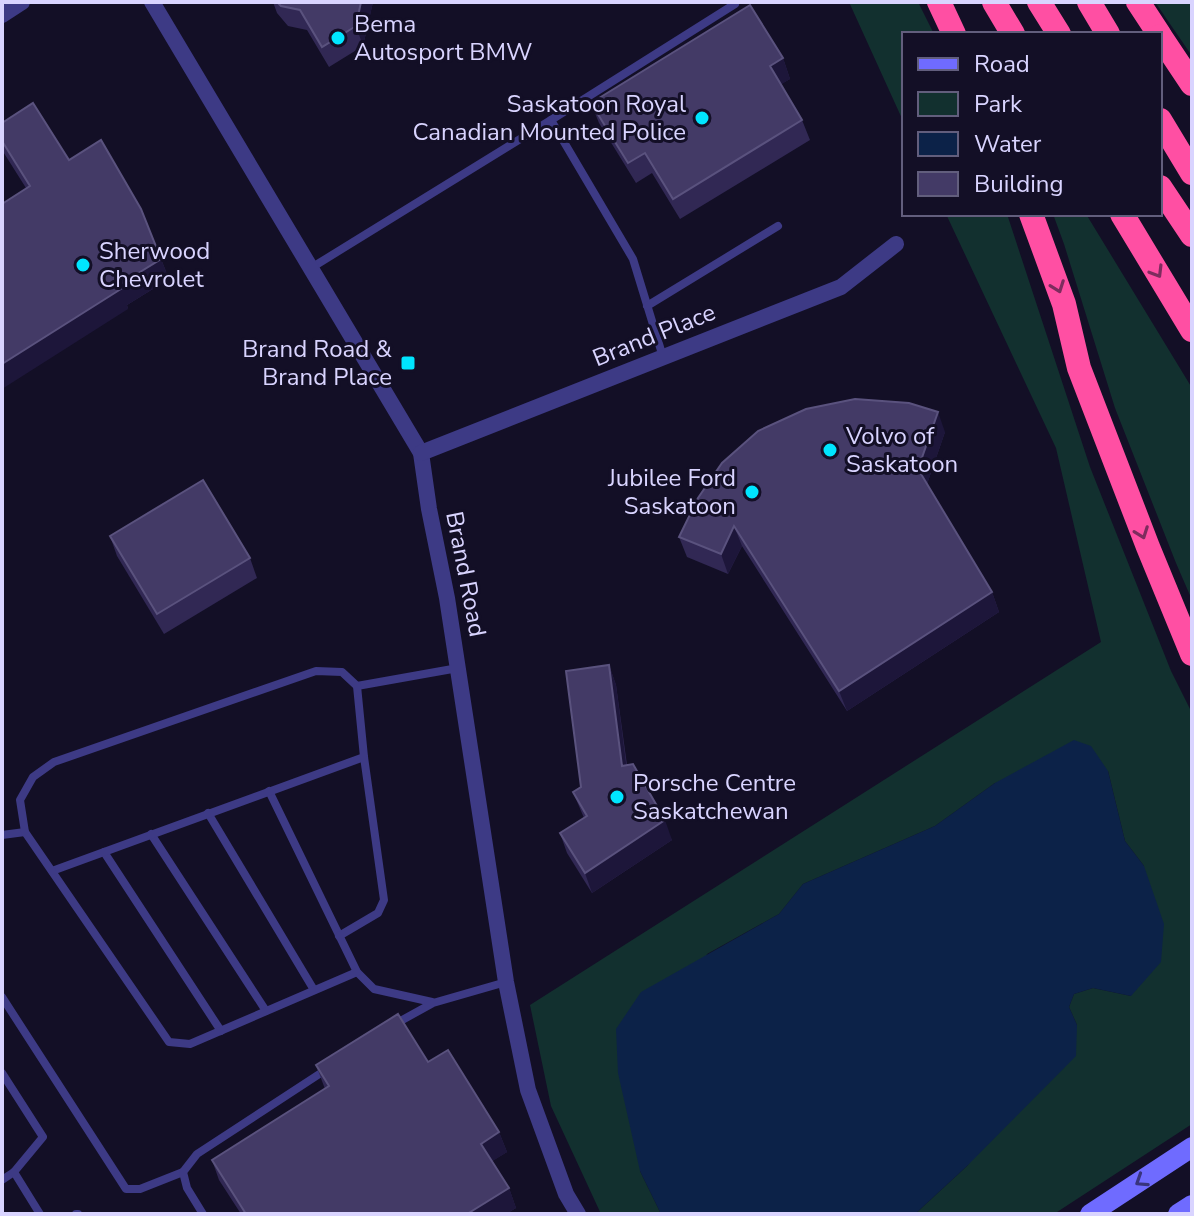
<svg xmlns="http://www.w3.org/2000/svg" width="1194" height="1216" viewBox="0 0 1194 1216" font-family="'Nunito Sans',sans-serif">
<rect width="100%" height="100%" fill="#130f26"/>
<!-- green -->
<g fill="#12302f">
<path d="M849,2H918L934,34H904V123Z"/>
<path d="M1155,2H1192V56Z"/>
<path d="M946,214H1007L1090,467L1171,671L1192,713V1124L1054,1214H915L967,1166L1077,1025L1069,1007L1074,994L1093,988L1131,996L1144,866L1125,841L1108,771L995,783L935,826L803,884L779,914L707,954L640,1171L661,1214H601L551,1106L530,1005L1101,642L1056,448Z"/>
<path d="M1053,214H1086L1192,388V600L1176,563L1115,408L1064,244Z"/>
</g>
<!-- water -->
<path fill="#0c2248" d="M1074,740L1091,746L1108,771L1125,841L1144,866L1164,924L1161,962L1131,996L1093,988L1074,994L1069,1007L1077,1025L1076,1056L967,1166L915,1214H661L640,1171L618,1073L616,1029L641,992L779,914L803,884L935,826L995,783Z"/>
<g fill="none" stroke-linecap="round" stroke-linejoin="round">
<!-- service -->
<g stroke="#3d3a85" stroke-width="8">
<path d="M551,120L735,4"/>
<path d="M311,268L551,120L633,259L663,357"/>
<path d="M647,306L778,226"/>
<path d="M357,686L458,668"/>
<path d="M269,791L357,972L374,989L432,1002"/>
<path d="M208,813L314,990"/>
<path d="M151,834L266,1011"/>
<path d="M2,835L25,832"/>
<path d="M104,852L221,1031"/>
<path d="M52,871L364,757"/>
<path d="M339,936L378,913L384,900L364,757L357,686L342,672L316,671L54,762L33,777L20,800L25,832L169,1042L190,1044L357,972"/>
<path d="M2,997L126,1189H140L183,1172"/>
<path d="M395,1024L433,1003L506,982"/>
<path d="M2,1073L43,1137L14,1172L2,1180"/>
<path d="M14,1172L40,1214"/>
<path d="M76,1214H78"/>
<path d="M203,1214L187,1188L183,1172L197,1154L327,1069"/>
</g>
<!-- minor -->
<g stroke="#3d3a85" stroke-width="16">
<path d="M152,2L421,453L429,509L447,598L506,982L528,1090L566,1194L578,1214"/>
<path d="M2,15L22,2"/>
<path d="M421,453L841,287L896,244"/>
</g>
<!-- secondary -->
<g stroke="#6f6bff" stroke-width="20">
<path d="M1090,1214L1192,1147"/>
<path d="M1178,1214L1192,1205"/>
</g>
<!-- motorway -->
<g stroke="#ff4fa3" stroke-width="24">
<path d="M939,2L954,34"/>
<path d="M994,2L1013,34"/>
<path d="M1039,2L1059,34"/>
<path d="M1089,2L1108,34"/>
<path d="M1138,2L1159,34"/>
<path d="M1160,36L1192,84"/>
<path d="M1160,120L1192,173"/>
<path d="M1160,187L1192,235"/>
<path d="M1031,214L1064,304L1079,368L1148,547L1192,654"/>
<path d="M1122,214L1192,330"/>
</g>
</g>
<!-- wall -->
<g fill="#312854">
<path d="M273,2H373L363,46L329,67L307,30L288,26L277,13Z"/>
<path d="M783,58L790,79L781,84L802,120L810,140L680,219L652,173L636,183L599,123L591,103Z"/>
<path d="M2,141L69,160L161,259L169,279L127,305L128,309L26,188L2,150Z"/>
<path d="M945,432L927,484L992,592L999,612L847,711L742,546L728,574L687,557L679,537Z"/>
<path d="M110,536L250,558L257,578L164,634L117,556Z"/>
<path d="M609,665L616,685L627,765L672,840L592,893L567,853L560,833L584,818L573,792L581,787Z"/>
<path d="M428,1062L499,1132L507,1152L492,1161L509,1188L516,1208L506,1214H241L219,1180L212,1160L325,1089L316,1065Z"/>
</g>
<!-- shaded-wall -->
<g fill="#1d163a">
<path d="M361,2H373L363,46L356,26Z"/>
<path d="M783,58L790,79L777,87L770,66Z"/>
<path d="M161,259L169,279L127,305L128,309L2,389V364L119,285Z"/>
<path d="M938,412L945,432L925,490L918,469Z"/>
<path d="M734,526L742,546L728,574L721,554Z"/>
<path d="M992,592L999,612L847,711L839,691Z"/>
<path d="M609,665L616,685L629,786L622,766Z"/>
<path d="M665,820L672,840L592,893L585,873Z"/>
<path d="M499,1132L507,1152L488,1164L481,1144Z"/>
<path d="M509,1188L516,1208L506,1214H467Z"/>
</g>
<!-- building -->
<g fill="#433a66" stroke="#5a527e" stroke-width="2">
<path d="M277,2H361L356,26L322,47L300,10L281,6Z"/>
<path d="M750,5L783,58L770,66L802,120L673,199L645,153L628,163L591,103Z"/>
<path d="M33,103L69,160L101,140L141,209L161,259L119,285L121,289L2,364V204L30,186L2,141V123Z"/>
<path d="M855,399L909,403L938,412L918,469L992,592L839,691L734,526L721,554L679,537L698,498L722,463L758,431L806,409Z"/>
<path d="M203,480L250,558L157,614L110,536Z"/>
<path d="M609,665L622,766L633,764L665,820L585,873L560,833L587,816L573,792L581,787L566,671Z"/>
<path d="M398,1014L428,1062L448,1050L499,1132L481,1144L509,1188L467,1214H246L212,1160L329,1086L316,1065Z"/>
</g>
<!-- one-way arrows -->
<defs><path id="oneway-chevron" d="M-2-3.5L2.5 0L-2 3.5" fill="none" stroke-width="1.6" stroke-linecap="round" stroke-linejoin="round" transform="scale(2)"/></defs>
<g stroke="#7d2c5e">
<use href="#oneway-chevron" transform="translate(1157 272) rotate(59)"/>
<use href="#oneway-chevron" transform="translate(1058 287) rotate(70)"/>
<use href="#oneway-chevron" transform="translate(1142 533) rotate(70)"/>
</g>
<use stroke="#38347d" href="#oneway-chevron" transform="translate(1141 1181) rotate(147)"/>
<!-- markers -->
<g fill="#00e5ff" stroke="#130f26" stroke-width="3">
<circle cx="338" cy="38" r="8"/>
<circle cx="702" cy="118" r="8"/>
<circle cx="83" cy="265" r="8"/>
<rect x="400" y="355" width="16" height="16" rx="4"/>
<circle cx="830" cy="450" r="8"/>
<circle cx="752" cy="492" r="8"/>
<circle cx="617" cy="797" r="8"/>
</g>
<g text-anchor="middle" stroke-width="6" stroke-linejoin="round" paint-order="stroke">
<!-- poi labels -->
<g font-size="24" fill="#d9d4ff" stroke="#130f26" text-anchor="start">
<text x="354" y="32">Bema<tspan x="354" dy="28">Autosport BMW</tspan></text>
<text x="686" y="112" text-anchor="end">Saskatoon Royal<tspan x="686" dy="28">Canadian Mounted Police</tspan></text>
<text x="99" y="259">Sherwood<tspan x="99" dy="28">Chevrolet</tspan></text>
<text x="392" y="357" text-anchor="end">Brand Road &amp;<tspan x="392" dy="28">Brand Place</tspan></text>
<text x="846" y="444">Volvo of<tspan x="846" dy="28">Saskatoon</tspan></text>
<text x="736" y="486" text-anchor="end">Jubilee Ford<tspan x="736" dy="28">Saskatoon</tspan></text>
<text x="633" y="791">Porsche Centre<tspan x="633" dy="28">Saskatchewan</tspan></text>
</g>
<!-- street labels -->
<g font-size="24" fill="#d9d4ff" stroke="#130f26">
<text transform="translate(654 335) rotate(-22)" y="8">Brand Place</text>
<text transform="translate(466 574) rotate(79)" y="8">Brand Road</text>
</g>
</g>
<!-- border -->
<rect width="1194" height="1216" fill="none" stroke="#d9d4ff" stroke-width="8"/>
<!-- legend -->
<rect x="902" y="32" width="260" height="184" fill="#130f26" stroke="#625e7d" stroke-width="2"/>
<rect x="918" y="58" width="40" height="12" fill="#6f6bff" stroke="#625e7d" stroke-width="2"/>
<text x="974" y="72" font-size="24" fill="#d9d4ff">Road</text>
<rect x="918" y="92" width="40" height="24" fill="#12302f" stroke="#625e7d" stroke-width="2"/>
<text x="974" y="112" font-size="24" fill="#d9d4ff">Park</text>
<rect x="918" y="132" width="40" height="24" fill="#0c2248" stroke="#625e7d" stroke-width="2"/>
<text x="974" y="152" font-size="24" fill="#d9d4ff">Water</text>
<rect x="918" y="172" width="40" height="24" fill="#433a66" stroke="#625e7d" stroke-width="2"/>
<text x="974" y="192" font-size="24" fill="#d9d4ff">Building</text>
</svg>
